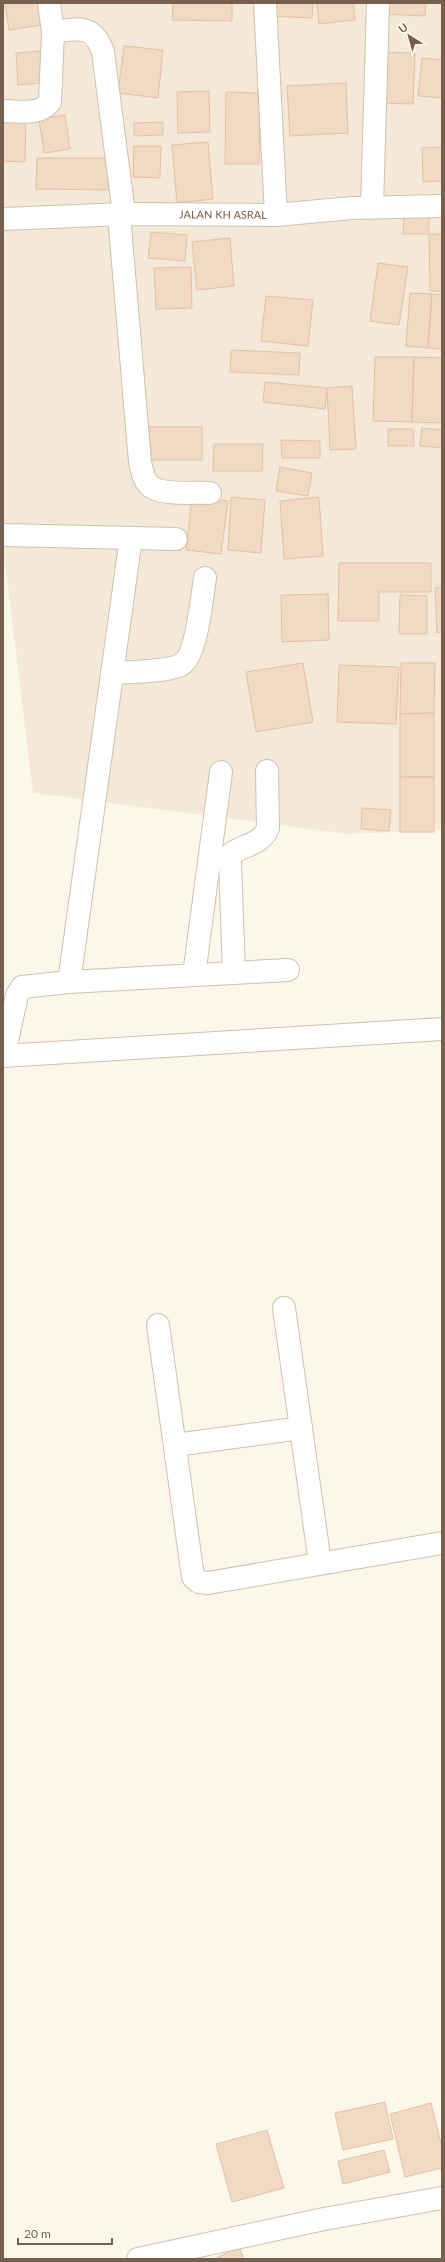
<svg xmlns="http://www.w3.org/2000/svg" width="445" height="2262" viewBox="0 0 445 2262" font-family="Lato,sans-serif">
<rect width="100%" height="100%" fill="#fcf7eb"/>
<!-- residential -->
<path fill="#f4e9d9" d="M3,3H442V830L347,834L33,793L3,545Z"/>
<!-- building -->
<g fill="#f1d9c3" stroke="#e4c0a3">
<path d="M5,3H38L42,25L9,30Z"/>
<path d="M173,3H232V21L172,20Z"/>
<path d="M269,3H313L312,18L268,16Z"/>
<path d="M317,3H353L355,20L319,24Z"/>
<path d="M384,3H426L425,16L383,14Z"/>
<path d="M124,46L163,50L158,98L118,93Z"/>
<path d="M40,51L42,83L18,85L16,53Z"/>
<path d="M379,52L415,53L413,104L377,103Z"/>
<path d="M422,58L442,60V98L418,96Z"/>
<path d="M346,83L348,133L290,136L287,86Z"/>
<path d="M209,91L210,132L178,133L177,92Z"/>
<path d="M226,92L260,93L259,164H225Z"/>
<path d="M65,115L70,149L44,153L39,119Z"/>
<path d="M4,117L26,118L25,162L3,161Z"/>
<path d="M163,122V135L134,136V123Z"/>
<path d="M208,142L213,199L177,203L172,145Z"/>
<path d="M134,146H161L160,178L133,177Z"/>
<path d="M442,147V181L423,182L422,148Z"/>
<path d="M37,158H109L108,190L36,189Z"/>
<path d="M404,207L429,208V234H403Z"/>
<path d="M151,232L187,235L185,261L148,258Z"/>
<path d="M429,234H442V291H430Z"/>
<path d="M230,238L234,286L197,290L192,242Z"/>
<path d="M378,263L408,267L399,325L370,321Z"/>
<path d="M191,267L192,308L156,309L154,268Z"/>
<path d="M410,293L432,294L428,348L406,346Z"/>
<path d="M432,294L442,295V349L428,348Z"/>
<path d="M266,296L313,300L308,346L261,341Z"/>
<path d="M231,350L300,353L299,375L230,372Z"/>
<path d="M375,357H414L412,422L373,421Z"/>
<path d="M414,357L442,358V423L412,422Z"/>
<path d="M265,382L327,388L325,409L263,402Z"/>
<path d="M352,386L356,449L330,450L327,388Z"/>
<rect x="148" y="427" width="54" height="33"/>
<path d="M422,428L442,430V448L420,446Z"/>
<path d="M388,429H413L414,446H388Z"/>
<path d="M281,440L320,441V458H282Z"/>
<path d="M214,444H263L262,471H213Z"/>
<path d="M280,467L312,473L308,496L276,491Z"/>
<path d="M192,497L228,501L221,554L186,550Z"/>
<path d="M231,497L265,500L261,553L228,550Z"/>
<path d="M319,497L323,556L284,559L280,501Z"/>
<path d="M339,563H431V592H379V621H338Z"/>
<path d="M442,587V632L437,633L435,588Z"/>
<path d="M328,594L329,640L282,642L281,595Z"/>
<path d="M400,595L427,596V634H399Z"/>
<path d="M303,663L313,722L256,732L246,672Z"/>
<path d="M401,663H435L434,713L400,714Z"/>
<path d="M339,665L399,667L396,724L337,722Z"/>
<path d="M434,713V777H400V714Z"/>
<rect x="400" y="777" width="34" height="55"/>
<path d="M362,808L391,810L389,831L361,829Z"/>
<path d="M385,2102L393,2139L343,2150L335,2113Z"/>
<path d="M431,2103L442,2147V2168L405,2177L390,2114Z"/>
<path d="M267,2130L284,2188L232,2202L216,2144Z"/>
<path d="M384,2150L390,2172L343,2184L338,2161Z"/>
<path d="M239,2247L244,2259H214Z"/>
</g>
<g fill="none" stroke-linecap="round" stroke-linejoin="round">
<defs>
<g id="street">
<path d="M265,3L276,215"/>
<path d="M53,32C78,29 93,23 103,52L124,214"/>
<path d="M3,111C19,111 39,116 50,102L53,32L49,3"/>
<path d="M372,207L378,3"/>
<path d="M119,215L140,462C142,470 143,479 149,485C159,496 195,492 210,493"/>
<path id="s1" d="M3,219L124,214L276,215L352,208L442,206"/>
<path d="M3,535L176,539"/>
<path d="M112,673C127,672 171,672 182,664C197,655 202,596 205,578"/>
<path d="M234,973L230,862L231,854C245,844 261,845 268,828L267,771"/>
<path d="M194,975L221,772"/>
<path d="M69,982L131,538"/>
<path d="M4,1055L17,995L22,987L69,982L288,970"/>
<path d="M3,1056L442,1029"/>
<path d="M284,1308L320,1563"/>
<path d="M158,1325L193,1577L199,1582L208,1583L442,1543"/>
<path d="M175,1445L301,1428"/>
<path d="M138,2259L324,2219L442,2198"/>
</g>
</defs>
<!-- street casing -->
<use href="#street" stroke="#cfc0af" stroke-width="24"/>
<!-- street -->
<use href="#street" stroke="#fff" stroke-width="22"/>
</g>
<g text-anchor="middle" stroke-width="3" stroke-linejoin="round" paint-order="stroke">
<!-- street labels -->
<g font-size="11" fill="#775f4d" stroke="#fffaf1">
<text dy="4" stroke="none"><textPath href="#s1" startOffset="220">JALAN KH ASRAL</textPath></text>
</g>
</g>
<!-- border -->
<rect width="445" height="2262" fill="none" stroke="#775f4d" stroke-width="8"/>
<!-- north arrow -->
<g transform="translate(409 36) rotate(323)" stroke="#fffaf1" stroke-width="3" paint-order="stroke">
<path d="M0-3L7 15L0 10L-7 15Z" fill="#775f4d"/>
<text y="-6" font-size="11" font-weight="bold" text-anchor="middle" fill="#775f4d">U</text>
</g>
<!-- scale -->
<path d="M18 2238v6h94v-6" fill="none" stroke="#775f4d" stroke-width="2"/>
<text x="24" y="2238" font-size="12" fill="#775f4d" stroke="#fffaf1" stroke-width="3" paint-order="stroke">20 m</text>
</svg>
